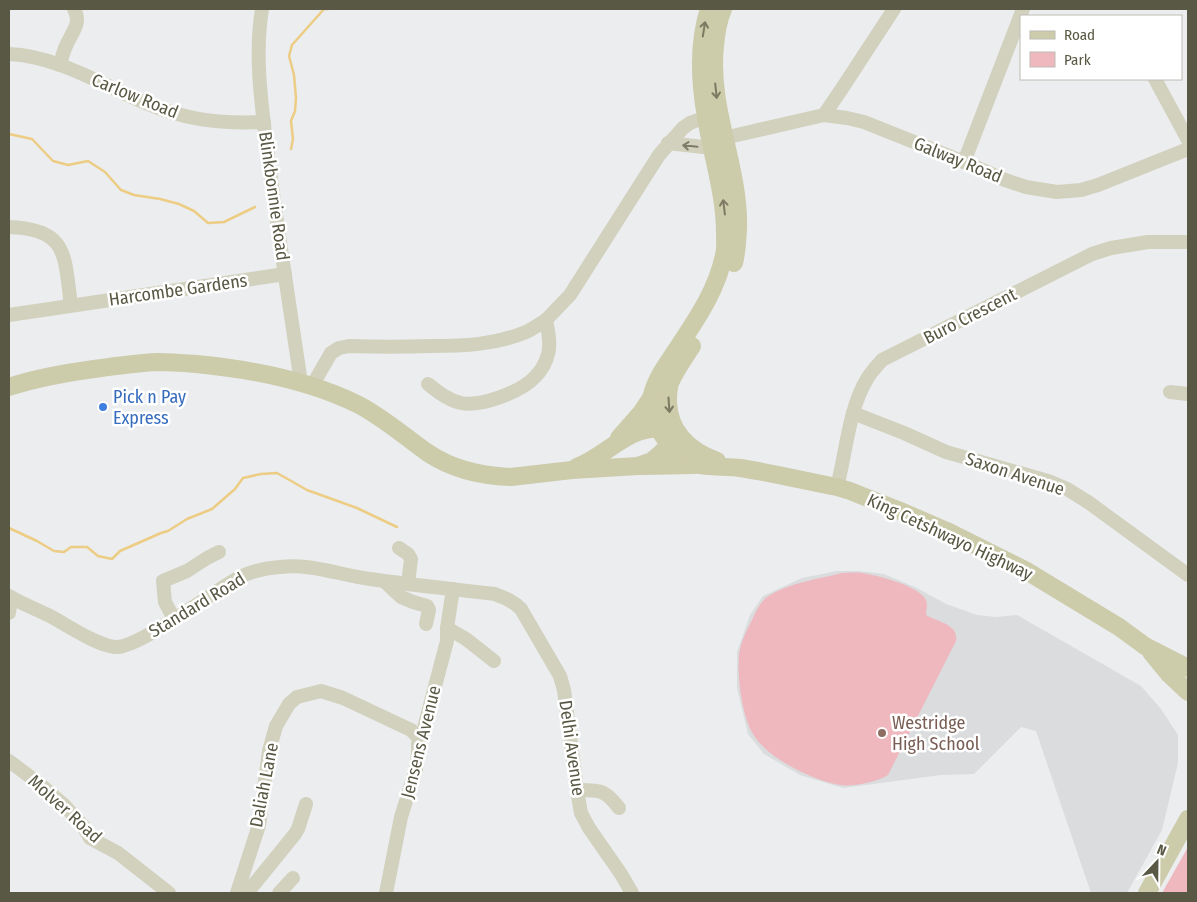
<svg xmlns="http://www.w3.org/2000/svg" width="1197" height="902" viewBox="0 0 1197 902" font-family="'Fira Sans Condensed',sans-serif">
<rect width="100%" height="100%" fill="#ebedef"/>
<!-- education -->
<path fill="#dadcdd" d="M837,571H859L884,574L917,588L946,604L977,615L996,617L1017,615L1141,686L1161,709L1178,735V763L1162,830L1127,893H1091L1036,731L1021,727L974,774L941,775L843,788L800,775L764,754L748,734L737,688V652L750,615L763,596L802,578Z"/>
<!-- green -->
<g fill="#efb8bf">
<path d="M842,573C849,573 856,572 862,573C876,575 920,586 926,600C928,605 926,611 926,615C937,622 959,624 956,641L888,775C877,782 852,787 840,785C813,781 766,757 753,734C742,715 737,677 739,655C740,643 747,630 752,620C756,611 761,600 770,595C792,582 818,579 842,573Z"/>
<path d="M1188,847V893H1162Z"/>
</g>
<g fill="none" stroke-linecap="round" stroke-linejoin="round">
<!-- stream -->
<g stroke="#edcc84" stroke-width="2.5">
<path d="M9,134L32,139L53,161L68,165L88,161L105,172L121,190L134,195L160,199L179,204L194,211L208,223L224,222L255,207"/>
<path d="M291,149L293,139L291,121L295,111L296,98L294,75L289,56L292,45L324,9H328"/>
<path d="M9,528L37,541L54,551L64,552L71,547H87L98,556L112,559L120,551L161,533L168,531L187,519L212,509L235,489L243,478L261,474L277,473L307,490L357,508L397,527"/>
</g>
<!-- minor -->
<g stroke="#d2d1be" stroke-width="14">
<path d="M262,9C254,57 262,108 268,157C278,232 290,308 301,383"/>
<path d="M9,54C56,56 99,83 141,101C185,120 217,124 264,122"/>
<path d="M60,65C62,58 63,52 66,46C72,32 82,23 74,9"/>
<path d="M1155,79L1188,140"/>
<path d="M824,115L841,90L894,9"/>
<path d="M724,138L824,115L847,118L864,122L964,162L1005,180L1026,187L1057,192L1081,190L1098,185L1188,149"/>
<path d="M668,143L712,148"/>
<path d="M964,162L1023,9"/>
<path d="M9,227C69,229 64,256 71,305"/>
<path d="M9,315L285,274"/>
<path d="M428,384C438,392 448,400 461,403C481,407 521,392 535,377C541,371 546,362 548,354C551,344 548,330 546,320L570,295L659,155L683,128L690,123L706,117"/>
<path d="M312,386L331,353L339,348L349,346C376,347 403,347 430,346C463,346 495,345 526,332C533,329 539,324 546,320"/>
<path d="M1170,392L1188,394"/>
<path d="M853,413L904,433L946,452L1048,481L1067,489L1088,502L1188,575"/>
<path d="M837,487C846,453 849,408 867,379C871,372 877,366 882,360L1092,254L1111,248L1148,242H1188"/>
<path d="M399,548L408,554L411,559L408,584"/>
<path d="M384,581L401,597L413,602L427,606L429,610L426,624"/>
<path d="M9,596C22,604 36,609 50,616C67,625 96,645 115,647C138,649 215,590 240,577C252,571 267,568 280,567C310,563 340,575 370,579C411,585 453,589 495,594C505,598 513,601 521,609L560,676L564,690L577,790L581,813L589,828L621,874L632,893"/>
<path d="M9,613L11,598"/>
<path d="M174,619L165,602L163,581L187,571L207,558L219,552"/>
<path d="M447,628L466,639L494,661"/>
<path d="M9,761L41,785L64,805L83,826L90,838L118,853L169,893"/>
<path d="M577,790C599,790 605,789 619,808"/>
<path d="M237,893L259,825L269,751L276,726L289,704L297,697L321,691L343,698L411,730L420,739"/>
<path d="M247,893L295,834L298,829L306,804"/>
<path d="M279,893L293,878"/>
<path d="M386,893L401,817L416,769L418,754V743L424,728L447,641V628L453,589"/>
</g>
<!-- major -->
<g stroke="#cccbaa" stroke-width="18">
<path d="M709,9C698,42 700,83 706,117C712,156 725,193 725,233C725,240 726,248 724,255C717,290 696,320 677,349C667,364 656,378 652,395C646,420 673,456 695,464C708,468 727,466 740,468C773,473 805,481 837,487L850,491L898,510L949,532L1025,570L1119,627L1145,646L1188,668"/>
<path d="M723,9C718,21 716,33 715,46C708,109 740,167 738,229C737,241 737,252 734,263"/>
<path d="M692,346C685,357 675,371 670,383C668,389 668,396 668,402C669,432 690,451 717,461"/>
<path d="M9,387C36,378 65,373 94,369C115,366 136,363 158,362C170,362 183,363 196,364C249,369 308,380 357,404C383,417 405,437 428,453C452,469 483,476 511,477L572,470L638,466L652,461L658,456L679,435"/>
<path d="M619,438L641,413L651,398"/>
<path d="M641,466L695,465"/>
<path d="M577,467C599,459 616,440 638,432C647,429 658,428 668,427"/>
<path d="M1151,652L1169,674L1188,692"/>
<path d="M1147,893L1188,819"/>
</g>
</g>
<!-- one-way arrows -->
<defs><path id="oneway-shaft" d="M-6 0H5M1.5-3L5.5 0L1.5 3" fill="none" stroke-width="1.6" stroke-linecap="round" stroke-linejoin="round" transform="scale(1.25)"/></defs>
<g stroke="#7c7a63">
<use href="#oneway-shaft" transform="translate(704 29) rotate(-81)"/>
<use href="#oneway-shaft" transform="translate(716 91) rotate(84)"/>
<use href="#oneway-shaft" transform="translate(724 207) rotate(-97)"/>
<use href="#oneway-shaft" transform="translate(669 405) rotate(86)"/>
</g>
<use stroke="#7d7c69" href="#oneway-shaft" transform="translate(690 146) rotate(-174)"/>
<!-- markers -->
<circle fill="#3f7fe0" stroke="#fff" stroke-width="2" cx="103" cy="407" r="5"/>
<circle fill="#8d6e63" stroke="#fff" stroke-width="2" cx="882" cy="733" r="5"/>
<g text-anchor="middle" stroke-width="5" stroke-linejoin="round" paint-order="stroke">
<!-- street labels -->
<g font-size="18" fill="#595844" stroke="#fff">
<text transform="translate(135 96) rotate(22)" y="6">Carlow Road</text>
<text transform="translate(958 160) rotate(22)" y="6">Galway Road</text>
<text transform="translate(274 196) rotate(82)" y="6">Blinkbonnie Road</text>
<text transform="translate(178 290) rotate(-8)" y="6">Harcombe Gardens</text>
<text transform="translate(970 316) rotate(-27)" y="6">Buro Crescent</text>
<text transform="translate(1015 474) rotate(18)" y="6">Saxon Avenue</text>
<text transform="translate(950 537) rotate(25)" y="6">King Cetshwayo Highway</text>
<text transform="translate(197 605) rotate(-31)" y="6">Standard Road</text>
<text transform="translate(421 742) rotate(-76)" y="6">Jensens Avenue</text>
<text transform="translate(572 748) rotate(82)" y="6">Delhi Avenue</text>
<text transform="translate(264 785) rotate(-79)" y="6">Daliah Lane</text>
<text transform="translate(65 809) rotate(42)" y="6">Molver Road</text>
</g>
<!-- shop labels -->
<g font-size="18" fill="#366cbe" stroke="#fff" text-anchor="start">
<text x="113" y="403">Pick n Pay<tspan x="113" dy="21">Express</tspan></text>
</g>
<!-- education labels -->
<g font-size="18" fill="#785e54" stroke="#fff" text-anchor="start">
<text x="892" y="729">Westridge<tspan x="892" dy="21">High School</tspan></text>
</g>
</g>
<!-- border -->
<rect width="1197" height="902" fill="none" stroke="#595844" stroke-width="20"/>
<!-- legend -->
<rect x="1020" y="15" width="162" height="65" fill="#ffffff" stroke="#bdbcb4"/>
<rect x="1030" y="31" width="25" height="8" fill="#cccbaa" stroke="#bdbcb4"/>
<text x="1064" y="40" font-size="15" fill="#595844">Road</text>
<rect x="1030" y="52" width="25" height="15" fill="#efb8bf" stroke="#bdbcb4"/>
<text x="1064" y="65" font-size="15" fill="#595844">Park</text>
<!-- north arrow -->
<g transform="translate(1157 862) rotate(22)" stroke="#ffffff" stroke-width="4" paint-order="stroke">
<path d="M0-4L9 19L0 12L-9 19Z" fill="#595844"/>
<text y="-8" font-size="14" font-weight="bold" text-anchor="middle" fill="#595844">N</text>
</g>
</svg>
